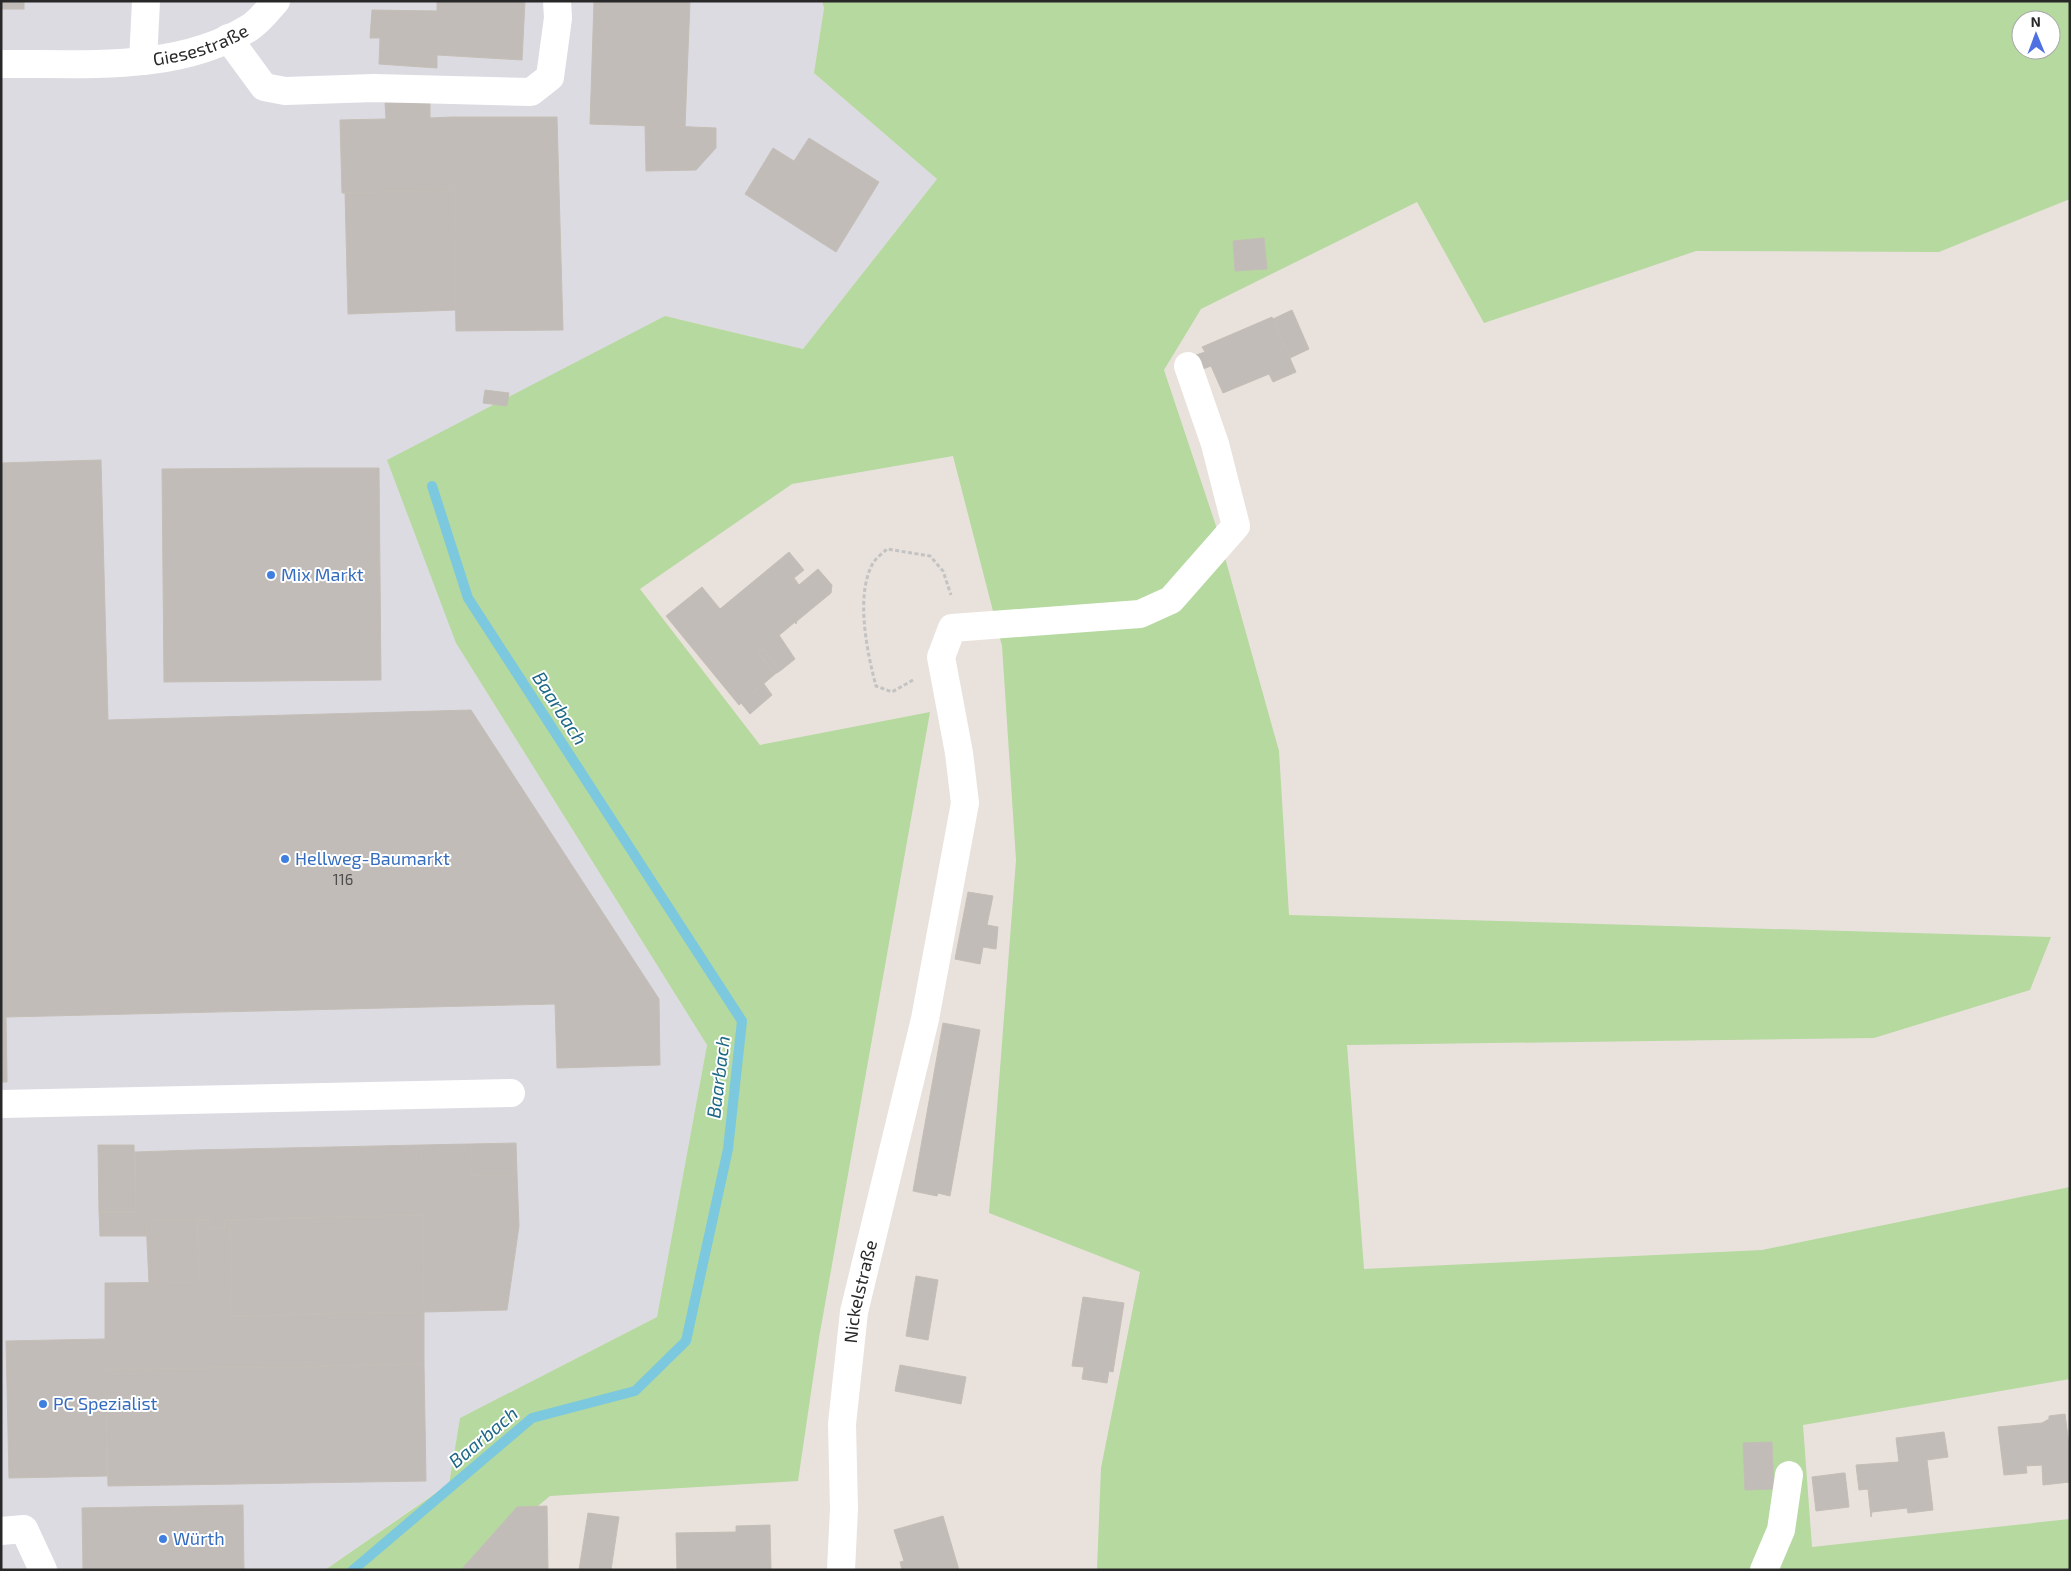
<svg xmlns="http://www.w3.org/2000/svg" width="2071" height="1571" viewBox="0 0 2071 1571" font-family="'Exo 2',sans-serif">
<rect width="100%" height="100%" fill="#e9e2dc"/>
<!-- industrial -->
<path fill="#dddbe2" d="M1,1H822L824,8L814,73L937,179L803,349L665,316L456,643L707,1045L657,1317L460,1418L449,1483L325,1570H1Z"/>
<!-- green -->
<path fill="#b5d99e" fill-rule="evenodd" d="M822,1H2070V199L1939,252L1696,251L1484,323L1417,202L1201,309L1164,370L1217,529L1279,751L1289,915L2051,937L2030,990L1874,1038L1347,1045L1364,1269L1762,1250L2070,1187V1379L1803,1425L1812,1547L2070,1519V1570H1097L1101,1468L1140,1272L989,1213L1016,860L1002,646L953,456L792,484L640,589L760,745L930,712L819,1338L798,1481L550,1496L461,1570H325L449,1484L460,1418L657,1317L707,1045L456,643L387,460L665,316L803,349L937,179L814,73L824,8ZM2021,20H2051V50H2021Z"/>
<g fill="none" stroke-linecap="round" stroke-linejoin="round">
<!-- stream -->
<path stroke="#7bc8df" stroke-width="10" d="M353,1570L532,1418L635,1391L686,1341L728,1149L742,1021L468,598L432,486"/>
</g>
<!-- building -->
<g fill="#c1bcb8" stroke="#c4beb6">
<rect x="1" y="1" width="23" height="8"/>
<path d="M437,1H525L522,60L437,55V68L379,64L380,38H370L372,10L437,11Z"/>
<path d="M594,1H690L685,127L590,124Z"/>
<path d="M385,103H430V118L452,117L454,190L342,193L340,120L386,119Z"/>
<path d="M452,117H557L563,330L456,331Z"/>
<path d="M645,125L716,128V148L696,170L646,171Z"/>
<path d="M809,138L879,182L865,205L794,161Z"/>
<path d="M773,148L865,205L836,252L745,194Z"/>
<path d="M454,190L456,310L348,314L345,193Z"/>
<path d="M1264,238L1267,269L1235,271L1233,241Z"/>
<path d="M1292,310L1309,349L1290,358L1273,319Z"/>
<path d="M1272,317L1296,372L1273,382L1269,374L1223,393L1211,366L1203,369L1196,355L1205,352L1202,347Z"/>
<path d="M485,390L509,393L507,406L483,403Z"/>
<path d="M101,460L108,720L471,710L659,999L660,1065L557,1068L555,1004L6,1017L7,1082H1V463Z"/>
<path d="M303,468H379L381,680L164,682L162,469Z"/>
<path d="M789,552L804,570L794,578L799,585L818,569L832,585L831,593L797,621L796,624L795,622L758,653L775,674L739,705L666,616L702,587L720,609Z"/>
<path d="M779,635L795,659L780,671L763,649Z"/>
<path d="M763,649L780,671L775,674L758,653Z"/>
<path d="M764,684L772,695L750,714L741,703Z"/>
<path d="M968,892L993,896L987,925L998,927L996,949L983,947L980,964L955,959Z"/>
<path d="M943,1023L980,1030L950,1196L938,1193L937,1196L913,1191Z"/>
<path d="M516,1143L517,1174L471,1175L470,1144Z"/>
<path d="M470,1144L471,1175L517,1174L519,1226L507,1310L424,1312L421,1145Z"/>
<path d="M98,1145H134L136,1212H99Z"/>
<path d="M421,1145L423,1215L225,1220V1228L210,1229V1220H197L195,1150Z"/>
<path d="M195,1150L197,1220L146,1221L147,1236H100L99,1212H136L135,1152Z"/>
<path d="M423,1215L424,1312L231,1316L230,1220Z"/>
<path d="M197,1220H210V1229L225,1228V1220H230L231,1316L424,1312V1364L105,1370V1283L200,1282Z"/>
<path d="M197,1220L200,1282L149,1283L146,1221Z"/>
<path d="M916,1276L938,1280L928,1340L906,1336Z"/>
<path d="M1083,1297L1124,1303L1113,1372L1109,1371L1107,1383L1082,1379L1084,1367L1072,1366Z"/>
<path d="M105,1339L107,1476L9,1478L6,1341Z"/>
<path d="M424,1364L426,1481L108,1486L105,1370Z"/>
<path d="M900,1365L966,1377L961,1404L895,1391Z"/>
<path d="M2065,1414L2070,1453V1482L2043,1485L2042,1465L2026,1466L2027,1473L2004,1475L1998,1427L2042,1423L2049,1419V1416Z"/>
<path d="M1944,1432L1948,1457L1927,1460L1933,1510L1908,1513L1907,1508L1872,1512L1871,1517L1868,1489L1859,1490L1856,1465L1899,1462L1896,1438Z"/>
<path d="M1772,1442L1774,1489L1745,1490L1743,1443Z"/>
<path d="M1843,1473H1845L1849,1507L1816,1511L1812,1477Z"/>
<path d="M243,1505L244,1570H83L82,1508Z"/>
<path d="M547,1506L548,1570H461L517,1507Z"/>
<path d="M588,1513L619,1517L611,1570H579Z"/>
<path d="M943,1516L959,1570H902L900,1562L904,1561L894,1530Z"/>
<path d="M770,1525L771,1570H677L676,1533L736,1532V1526Z"/>
</g>
<g fill="none" stroke-linecap="round" stroke-linejoin="round">
<!-- path -->
<path stroke="#c3c3c3" stroke-width="3" stroke-dasharray="4 2.5" stroke-linecap="butt" d="M913,680L892,692L876,686C867,652 855,595 873,563C876,558 883,553 887,549L930,556L943,571L951,595"/>
<!-- minor -->
<g stroke="#fff" stroke-width="28">
<path d="M228,38L264,87L285,91L374,88L531,92L550,77L558,18L557,1"/>
<path d="M143,61L146,1"/>
<path id="s1" d="M1,64C82,63 176,73 249,28C259,22 268,10 276,1"/>
<path d="M1,1104L511,1093"/>
<path d="M1,1531L24,1529L43,1570"/>
<path id="s2" d="M841,1570L844,1509L842,1424L854,1312L925,1019L965,803L959,753L941,657L952,628L1140,614L1171,600L1236,526L1215,444L1188,366"/>
<path d="M1764,1570L1781,1530L1789,1475"/>
</g>
</g>
<!-- markers -->
<g fill="#3f7fe0" stroke="#fff" stroke-width="2">
<circle cx="271" cy="575" r="5"/>
<circle cx="285" cy="859" r="5"/>
<circle cx="43" cy="1404" r="5"/>
<circle cx="163" cy="1539" r="5"/>
</g>
<g text-anchor="middle" stroke-width="4" stroke-linejoin="round" paint-order="stroke">
<!-- number labels -->
<g font-size="15" fill="#4e4d4c">
<text x="343" y="885">116</text>
</g>
<!-- street labels -->
<g font-size="18" fill="#282828" stroke="#fff">
<text dy="6" stroke="none"><textPath href="#s1" startOffset="202">Giesestraße</textPath></text>
<text dy="6" stroke="none"><textPath href="#s2" startOffset="280">Nickelstraße</textPath></text>
</g>
<!-- shop labels -->
<g font-size="18" fill="#366cbe" stroke="#fff" text-anchor="start">
<text x="281" y="581">Mix Markt</text>
<text x="295" y="865">Hellweg-Baumarkt</text>
<text x="53" y="1410">PC Spezialist</text>
<text x="173" y="1545">Würth</text>
</g>
<!-- water labels -->
<g font-size="19" font-style="italic" fill="#1d6787" stroke="#fff">
<text transform="translate(560 708) rotate(57)" y="7">Baarbach</text>
<text transform="translate(718 1077) rotate(-83)" y="7">Baarbach</text>
<text transform="translate(483 1437) rotate(-40)" y="7">Baarbach</text>
</g>
</g>
<!-- border -->
<rect width="2071" height="1571" fill="none" stroke="#282828" stroke-width="5"/>
<!-- north arrow -->
<g transform="translate(2036 35) rotate(359)"><circle r="24" fill="#ffffff" stroke="#a9a9a9"/>
<path d="M0-4L9 19L0 12L-9 19Z" fill="#4f70e3"/>
<text y="-8" font-size="14" font-weight="bold" text-anchor="middle" fill="#282828">N</text>
</g>
</svg>
